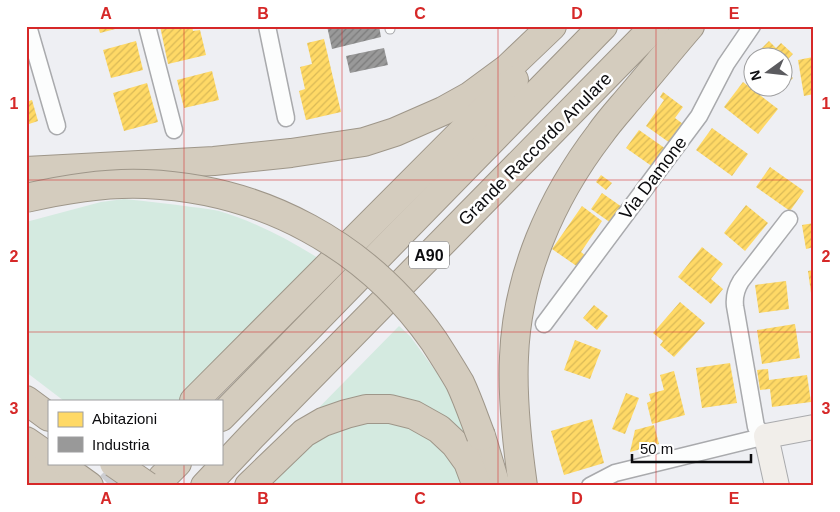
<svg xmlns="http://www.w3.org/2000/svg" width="840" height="512" viewBox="0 0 840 512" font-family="Helvetica,sans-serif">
<defs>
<pattern id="homes-hatch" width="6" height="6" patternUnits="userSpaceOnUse" patternTransform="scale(1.25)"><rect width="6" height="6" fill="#ffd966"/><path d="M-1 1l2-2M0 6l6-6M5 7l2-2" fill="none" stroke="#d9b957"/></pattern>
<pattern id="industry-hatch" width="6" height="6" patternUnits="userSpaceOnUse" patternTransform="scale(1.25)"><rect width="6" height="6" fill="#999"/><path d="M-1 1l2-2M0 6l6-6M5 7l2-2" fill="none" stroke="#7b7b7b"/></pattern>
</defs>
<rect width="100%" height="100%" fill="#eeeff3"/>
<!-- grass -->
<g fill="#d4eae0">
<path d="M124,199C147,201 170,204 192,207C201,208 211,209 219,211C256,222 291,241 323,261L178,401H64L26,372V222L101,202Z"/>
<path d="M399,326L410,336L437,373L463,416L479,451L417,406L297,430Z"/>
<path d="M395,417L443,442L466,486H267L328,428Z"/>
</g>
<!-- homes -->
<g fill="url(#homes-hatch)">
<path d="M98,26H123V27L100,33Z"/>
<path d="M160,26H192L193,31L200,30L206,55L168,64Z"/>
<path d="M324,39L341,112L306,120L299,91L305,89L300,67L312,64L307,43Z"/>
<path d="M136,41L143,70L111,78L103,50Z"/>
<path d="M769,41L776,48L781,43L793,54L786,61L792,66L786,72L793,78L779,92L775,88H782V58H752V66L748,62Z"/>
<path d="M813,57L814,64V94L804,96L798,60Z"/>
<path d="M212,71L219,100L184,108L177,80Z"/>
<path d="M743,82L778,109L758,134L724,107Z"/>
<path d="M147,83L158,122L124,131L113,93Z"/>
<path d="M663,92L683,107L675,118L683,124L670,143L646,126L664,100L660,97Z"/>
<path d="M32,100L38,121L26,125V102Z"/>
<path d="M712,128L748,154L732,176L696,150Z"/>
<path d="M639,130L666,149L653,167L626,148Z"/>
<path d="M770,167L804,191L790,211L756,187Z"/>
<path d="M601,175L612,183L606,190L596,182Z"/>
<path d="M602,193L622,207L611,223L591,209Z"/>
<path d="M746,205L768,223L745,251L724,233Z"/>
<path d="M582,206L602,221L581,252L586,256L578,267L552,249Z"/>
<path d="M814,223V247L806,249L802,225Z"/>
<path d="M702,247L723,264L711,279L723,289L711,304L678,277Z"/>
<path d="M814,270V292L811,293L808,271Z"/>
<path d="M786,281L789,309L759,313L755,285Z"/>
<path d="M680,302L705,323L674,357L660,345L663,341L653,333Z"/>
<path d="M594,305L608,316L597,330L583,318Z"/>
<path d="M795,324L800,358L762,364L757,330Z"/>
<path d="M575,340L601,350L590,379L564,370Z"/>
<path d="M730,363L737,403L702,408L696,368Z"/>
<path d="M768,369L769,380L807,375L811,402L772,407L770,389L760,390L757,370Z"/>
<path d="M674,371L685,415L652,424L647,403L651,401L649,394L664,390L660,375Z"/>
<path d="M626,393L639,398L625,434L612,429Z"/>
<path d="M592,419L604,463L564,475L551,431Z"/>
<path d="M654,425L659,444L630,452L635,430Z"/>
</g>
<!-- industry -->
<g fill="url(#industry-hatch)">
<path d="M327,26H379L381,37L332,49Z"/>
<path d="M384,48L388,65L350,73L346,56Z"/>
</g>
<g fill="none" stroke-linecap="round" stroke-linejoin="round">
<!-- highway-tunnel -->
<path stroke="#cccdd1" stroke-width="28" stroke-dasharray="28 14" stroke-linecap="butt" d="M110,486L133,463"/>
<defs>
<path id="lane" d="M390,26V29"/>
<g id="street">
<path d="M28,26L57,126"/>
<path d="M147,26L174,130"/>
<path d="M267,26L286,118"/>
<path d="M544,324L699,116L726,64L752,26"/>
<path d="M766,436L756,427L735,306C734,297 736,289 741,281L789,219"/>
<path d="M590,486L615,473L766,436"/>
</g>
<path id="secondary" d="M777,486L766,436L814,427"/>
<g id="highway">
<path d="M26,171L214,161L291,153L364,142L395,132L443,111L470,96L508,68L552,26"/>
<path d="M26,400L49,417"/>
<path d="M194,401L514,80"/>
<path d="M221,417L603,26"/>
<path d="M481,436L496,486"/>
<path d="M26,441L49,457"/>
<path d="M57,463L89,486"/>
<path d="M26,468L50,486"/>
<path d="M162,478L177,463"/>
<path d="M205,486L252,436L655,26"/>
<path d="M249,486L304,433L323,422L346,414L366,409H390L414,415L439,429L455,444L468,462L477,486"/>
<path d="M523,486C517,444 512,400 514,357C517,276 551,198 600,134C609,121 621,108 631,96C651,73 670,49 690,26"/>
</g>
</defs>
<!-- lane casing -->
<use href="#lane" stroke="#a9aaad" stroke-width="11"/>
<!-- street casing -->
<use href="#street" stroke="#a9aaad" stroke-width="19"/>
<!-- secondary casing -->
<use href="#secondary" stroke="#a9aaad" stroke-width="26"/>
<!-- highway casing -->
<use href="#highway" stroke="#9e9689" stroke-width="30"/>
<!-- lane -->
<use href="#lane" stroke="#fcfdfd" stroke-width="9"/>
<!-- street -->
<use href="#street" stroke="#fcfdfd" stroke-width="16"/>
<!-- secondary -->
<use href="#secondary" stroke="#f1eeea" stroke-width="24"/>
<!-- highway -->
<use href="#highway" stroke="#d4ccbe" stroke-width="28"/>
<defs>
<g id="highway-bridge">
<path d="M26,198C65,189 106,182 146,184C263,189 367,245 434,341C443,355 452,369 460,383C468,400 474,418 481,436"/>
<path d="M114,463L147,486"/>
</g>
</defs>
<!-- highway-bridge casing -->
<use href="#highway-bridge" stroke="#9e9689" stroke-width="30" stroke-linecap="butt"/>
<!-- highway-bridge -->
<use href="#highway-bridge" stroke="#d4ccbe" stroke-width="28"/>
</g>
<!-- grid -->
<path fill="none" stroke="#d62828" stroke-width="1" stroke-opacity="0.55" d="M184,26V401M342,26V486M498,26V486M656,26V486M26,180H814M26,332H814M184,463V486"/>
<g text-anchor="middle" stroke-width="5" stroke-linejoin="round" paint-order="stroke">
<!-- shield labels -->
<rect fill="#fff" stroke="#555557" stroke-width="1" x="409" y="241.5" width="40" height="27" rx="4"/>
<g font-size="16" font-weight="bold" fill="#0c0c0f">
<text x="429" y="261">A90</text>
</g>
<!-- street labels -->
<g font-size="18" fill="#0c0c0f" stroke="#fff">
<text transform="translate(535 149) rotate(-45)" y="6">Grande Raccordo Anulare</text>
<text transform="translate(653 178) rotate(-53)" y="6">Via Damone</text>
</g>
</g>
<!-- border -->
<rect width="840" height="512" fill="none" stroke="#ffffff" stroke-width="55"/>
<!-- legend -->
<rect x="48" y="400" width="175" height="65" fill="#ffffff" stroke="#9e9e9f"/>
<rect x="58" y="412" width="25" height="15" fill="#ffd966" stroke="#9e9e9f"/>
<text x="92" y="424" font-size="15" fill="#0c0c0f">Abitazioni</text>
<rect x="58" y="437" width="25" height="15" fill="#999999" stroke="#9e9e9f"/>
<text x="92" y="450" font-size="15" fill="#0c0c0f">Industria</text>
<!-- north arrow -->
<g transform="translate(768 72) rotate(255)"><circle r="24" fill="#ffffff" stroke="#9e9e9f"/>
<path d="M0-4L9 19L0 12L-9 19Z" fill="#5b5b5f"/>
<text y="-8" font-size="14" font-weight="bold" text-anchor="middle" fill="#0c0c0f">N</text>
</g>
<!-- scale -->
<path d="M632 454v8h119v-8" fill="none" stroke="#0c0c0f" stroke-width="2.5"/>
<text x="640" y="454" font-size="15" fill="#0c0c0f" stroke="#ffffff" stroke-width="4" paint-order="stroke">50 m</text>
<rect x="28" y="28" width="784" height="456" fill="none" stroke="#d62828" stroke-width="2"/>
<g font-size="16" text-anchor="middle" font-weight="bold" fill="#d62828">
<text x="106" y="19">A</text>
<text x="263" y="19">B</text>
<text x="420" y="19">C</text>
<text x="577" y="19">D</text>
<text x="734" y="19">E</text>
<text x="14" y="109">1</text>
<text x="826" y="109">1</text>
<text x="14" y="262">2</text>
<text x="826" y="262">2</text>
<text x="14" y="414">3</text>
<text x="826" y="414">3</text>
<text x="106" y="504">A</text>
<text x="263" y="504">B</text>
<text x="420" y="504">C</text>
<text x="577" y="504">D</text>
<text x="734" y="504">E</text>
</g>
</svg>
